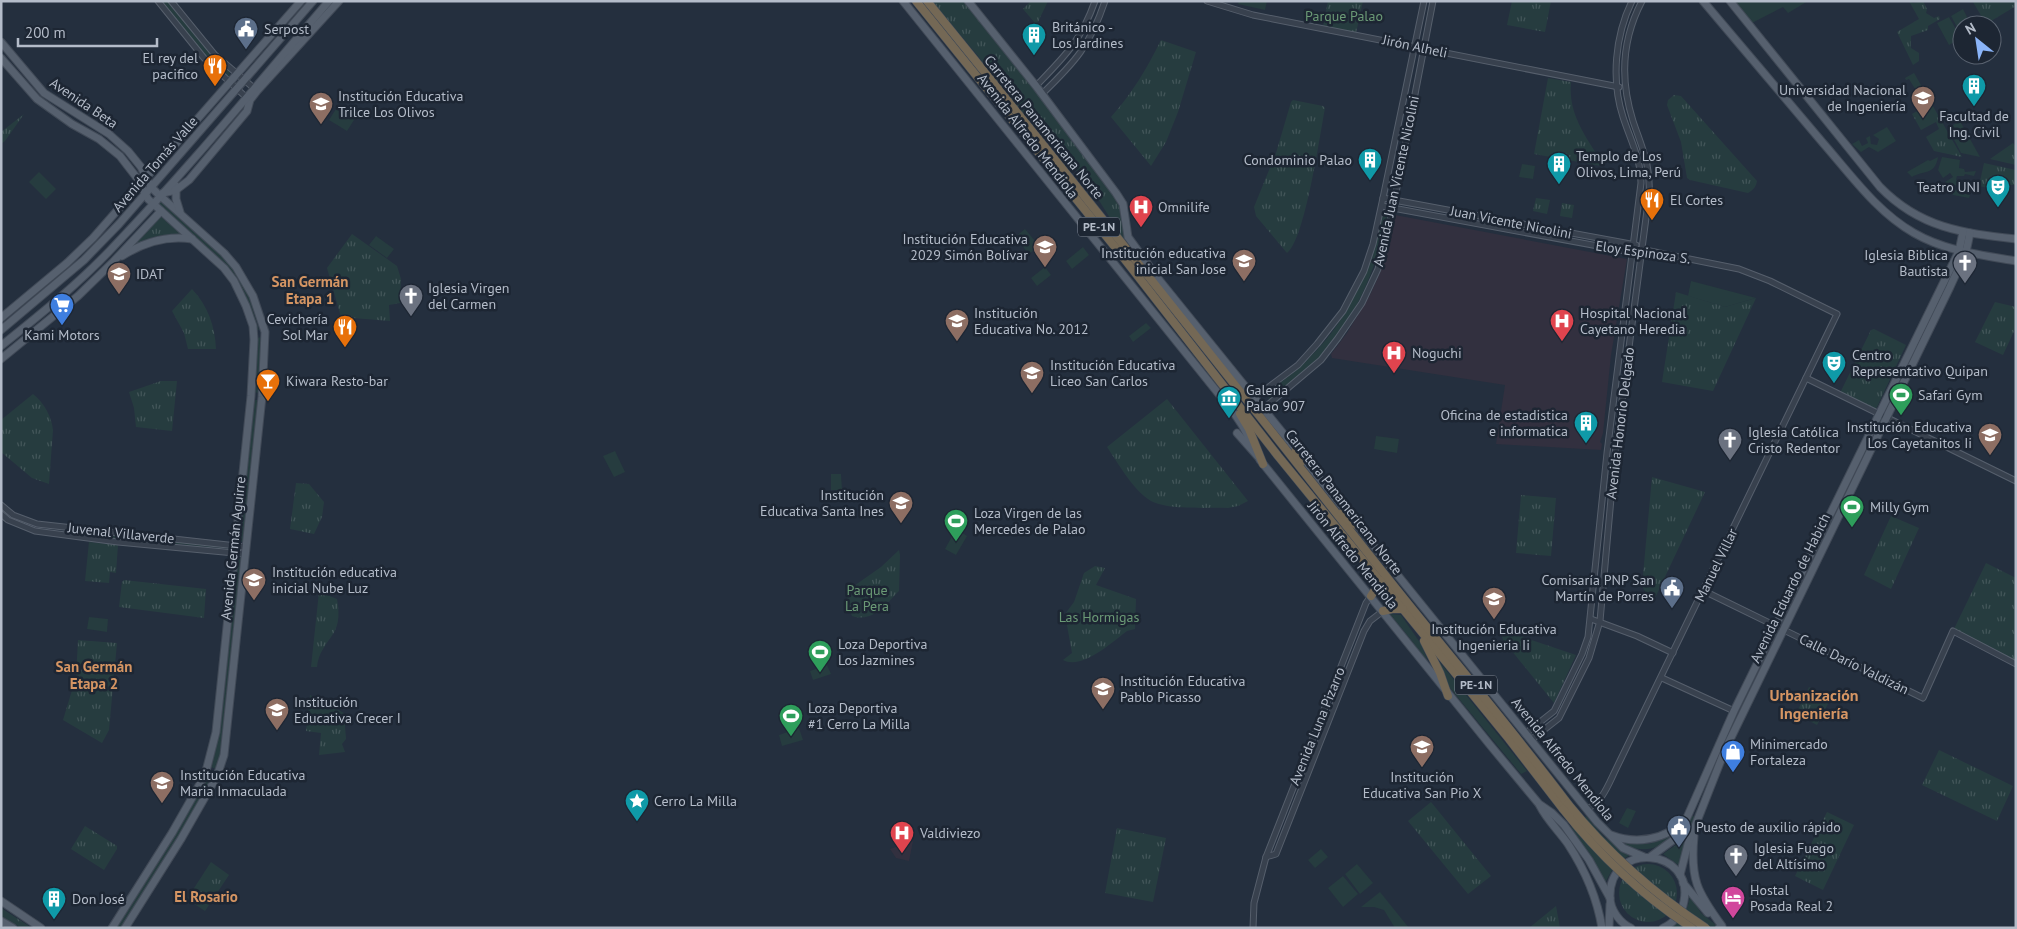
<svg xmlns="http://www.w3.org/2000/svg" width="2017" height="929" viewBox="0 0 2017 929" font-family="'PT Sans',sans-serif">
<defs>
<pattern id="park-tufts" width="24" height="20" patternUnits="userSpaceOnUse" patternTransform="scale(1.25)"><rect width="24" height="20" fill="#263c3f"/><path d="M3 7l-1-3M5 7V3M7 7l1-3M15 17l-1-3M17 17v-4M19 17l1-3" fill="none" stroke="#435659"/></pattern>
</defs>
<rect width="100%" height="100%" fill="#242f3e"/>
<!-- medical -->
<g fill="#32303f">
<path d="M1395,215L1627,259L1611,355L1603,433L1600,442L1602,444L1601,450L1496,444L1505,385L1332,358L1331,354L1347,333L1371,293L1385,261Z"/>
<path d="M913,841L909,861L896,858L890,849Z"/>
</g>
<!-- green -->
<g fill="#263c3f">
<path d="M160,1H168L206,48L229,71L230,76C215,75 171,15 160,1Z"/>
<path d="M1239,1H1267L1265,10L1238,4Z"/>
<path d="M1734,1H1808L1788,13L1783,7L1752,23Z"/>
<path d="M1963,9L1971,25H1962V36L1951,16Z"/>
<path d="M1949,17L1961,38L1949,45L1937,23Z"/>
<path d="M336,109L354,120L347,131L329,120Z"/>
<path d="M1960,121L1980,157L1961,153L1948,128Z"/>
<path d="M1887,127L1896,141L1878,152L1869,147L1861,152L1852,144L1859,140L1862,146L1868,143L1866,138L1870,136L1871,144L1877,145L1879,139L1873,135Z"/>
<path d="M1938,157C1935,176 1923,170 1912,177L1907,172L1928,160L1930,161Z"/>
<path d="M1942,157L1960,160L1959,168L1964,169L1965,172L1976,171L1974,176L1965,174L1964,176H1957L1956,180L1974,184L1972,187L1963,183L1962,186L1954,185V189L1970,195L1969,198L1953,195L1945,182L1953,177L1950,173L1943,178L1938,170Z"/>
<path d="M1522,164L1535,166L1533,179L1519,177Z"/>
<path d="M39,172L56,189L46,199L29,182Z"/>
<path d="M158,201L162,202L232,265L248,293L259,330L256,329L228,268L214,254L158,206Z"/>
<path d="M1383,214L1388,215C1376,270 1356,320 1316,361C1302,375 1285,387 1270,400L1266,395C1280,382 1297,371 1310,357C1350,318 1371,268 1383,214Z"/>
<path d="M1025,229L1039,246L1029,254L1015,237Z"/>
<path d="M376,236L394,249L387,258L369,245Z"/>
<path d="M1083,247L1089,255L1072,269L1066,261Z"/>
<path d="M1045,267L1051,275L1037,286L1031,278Z"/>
<path d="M1691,281L1756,298L1725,307L1688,296Z"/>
<path d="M1146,323L1151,328L1133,342L1129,336Z"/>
<path d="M262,337L259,393L253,392L257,338Z"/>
<path d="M254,400H258L244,541L240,542L239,541Z"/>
<path d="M1376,436L1399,439L1397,453L1374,449Z"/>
<path d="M615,451L625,472L614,477L603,456Z"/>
<path d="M831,474H841L842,490H831Z"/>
<path d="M956,529L967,536L956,555L945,549Z"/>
<path d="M90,533L233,546V549L90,536Z"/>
<path d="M237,557L242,558L221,752L216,769L211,767L217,741Z"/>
<path d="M1390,614L1401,615L1421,644L1432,671L1412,641Z"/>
<path d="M89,617L108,619L107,632L87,629Z"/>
<path d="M1434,655L1527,771L1521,774L1450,688Z"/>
<path d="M827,665L831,674L813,680L810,671Z"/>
<path d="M799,728L803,740L782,746L779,735Z"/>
<path d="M209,776L212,780L206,792L122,928H115Z"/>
<path d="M1627,808L1636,811L1628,828L1619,823Z"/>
<path d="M1586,816L1604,837L1630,855C1617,862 1609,873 1604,886L1568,828C1574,827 1584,822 1586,816Z"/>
<path d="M1673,833C1661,853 1636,853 1618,841L1649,844Z"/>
<path d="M1321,849L1328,857L1315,868L1308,860Z"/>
<path d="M1357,864L1373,883L1360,894L1345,874Z"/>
<path d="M1343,876L1358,894L1343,907L1328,888Z"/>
<path d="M1380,892L1409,928H1395L1384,910L1374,907H1361Z"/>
<path d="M1690,895L1701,913L1716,925L1713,928H1672C1682,919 1689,908 1690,895Z"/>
</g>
<!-- park -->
<g fill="url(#park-tufts)">
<path d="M932,1H965L1030,84L1117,199L1120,206L1125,242L1095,194L1064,155L1015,105L978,56Z"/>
<path d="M1031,1H1048L1038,22L1035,23L1023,9Z"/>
<path d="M1328,1H1363L1356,33L1323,27Z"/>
<path d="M1512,1H1551L1545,32L1507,25Z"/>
<path d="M1909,1L1913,3L1923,1L1927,9L1926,13L1934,18L1939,16L1940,19L1928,26V30L1911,36V48L1919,53V61L1913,65L1897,32L1919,19Z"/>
<path d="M2016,1V6L1986,24L1973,2Z"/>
<path d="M1161,40L1196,52L1178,112L1166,142L1151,166L1111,117C1133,92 1146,70 1161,40Z"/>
<path d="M1914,73L1962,157L1934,151L1926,137L1939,129L1936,122L1921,130L1912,114L1919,110L1913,99L1919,95L1909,79L1906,80L1905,78Z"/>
<path d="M1548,78L1571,82C1568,115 1586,136 1602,163L1601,166L1534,154Z"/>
<path d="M1674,95L1681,96L1757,181C1756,187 1753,190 1748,193L1690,180L1687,178L1681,142L1667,105L1668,100Z"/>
<path d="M1293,100L1323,106L1325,108C1320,134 1305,240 1287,253L1256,216L1254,207L1276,153L1291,102Z"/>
<path d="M24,114L5,141L1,144V132Z"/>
<path d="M2013,143L2016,147V165L1990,159Z"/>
<path d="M1984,163L2016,170V185H2008L2007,192L1979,186Z"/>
<path d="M1536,198L1550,200L1547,214L1533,211Z"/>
<path d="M1562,203L1574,205L1572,218L1560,216Z"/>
<path d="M159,216H161L184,235L130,248Z"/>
<path d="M352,234L397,266L401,279L400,303L389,305L390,321L341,317L327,268Z"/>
<path d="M192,289C208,306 215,326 216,349H188L184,333L172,311Z"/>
<path d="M1676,292L1725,307L1756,298L1713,391L1662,382Z"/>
<path d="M1995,302L2016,307V327L2003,355L1975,342Z"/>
<path d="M1874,329L1906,345L1876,409H1874L1842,394L1841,391L1871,330Z"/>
<path d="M161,381H177L172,431L136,427L134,408L129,392Z"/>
<path d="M33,394C44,403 51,415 53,430L49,484L32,478L1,452V420Z"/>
<path d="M1167,399L1248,501L1238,506L1228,508C1207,507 1164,511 1148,499C1132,488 1118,463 1107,447Z"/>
<path d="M1652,477L1705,492L1655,598L1652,599L1646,593L1642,586Z"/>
<path d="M296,483L309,484L324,502L322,517L314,534L290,529Z"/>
<path d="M1521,495L1556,498L1551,556L1516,553Z"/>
<path d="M1891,516L1919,528L1891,589L1864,575Z"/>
<path d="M89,542L118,545L116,573L110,572L109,583L85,581Z"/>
<path d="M899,550L900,555L899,591C886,604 873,623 852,616L846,600L851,588L881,567Z"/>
<path d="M1986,563L2016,578V664L1953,631Z"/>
<path d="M1095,566L1105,568L1096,585L1136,599L1135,629L1127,631C1111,643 1082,670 1063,660L1072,653L1065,614L1074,602L1084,573Z"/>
<path d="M124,580L206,589L204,618L119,607L122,582Z"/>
<path d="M319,592L337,599C339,610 340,624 333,634C326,645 318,653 317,667H311Z"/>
<path d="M1511,633L1576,655L1554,703L1503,640L1501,634Z"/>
<path d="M78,640L117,643L109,730L102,743L63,720L76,677Z"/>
<path d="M1809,687L1831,698L1817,725L1796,714Z"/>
<path d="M310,695L344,713L346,739L342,744L345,752L319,755L321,733L306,731Z"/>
<path d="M1939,750L2013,786L1997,821L1922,785Z"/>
<path d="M1431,802L1491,876L1468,894L1408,821Z"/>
<path d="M1827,812L1854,825L1823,890L1795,876Z"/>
<path d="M1691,816H1696L1683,848L1680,866L1663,854L1676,845Z"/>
<path d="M85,826L117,846V849L104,870L71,849Z"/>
<path d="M1117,828L1166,838L1153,902L1105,893Z"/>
<path d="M211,862L229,875L205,911L187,899Z"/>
<circle cx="1648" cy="893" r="29"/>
<path d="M1556,906L1560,928H1529Z"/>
<path d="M1,908L32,928H21L1,916Z"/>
</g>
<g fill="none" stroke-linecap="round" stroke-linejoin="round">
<defs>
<g id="minor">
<path d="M158,1L204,58L248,99"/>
<path d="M171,1L215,55L255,89"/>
<path d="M1207,1L1253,15L1619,87"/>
<path d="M1036,86C1065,56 1081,41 1095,1"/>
<path d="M1042,94C1075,62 1090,46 1105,1"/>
<path d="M1383,198L1636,245"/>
<path d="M1382,206L1641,254"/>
<path d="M1806,378L2016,481"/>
<path d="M1254,398L1298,365L1317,344L1343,311L1364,271L1373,244L1383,198L1424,1"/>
<path d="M1263,409L1321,360L1338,338L1362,303L1378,269L1393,208L1433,1"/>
<path d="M1,505L13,515L37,524L246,547"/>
<path d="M1,514L8,520L35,531L118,542L245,554"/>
<path d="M1704,591L1923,698L1953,631L2016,664"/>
<path d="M1591,619L1637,636L1673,653"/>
<path d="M1662,678L1734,711"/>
<path d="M1525,734L1554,711L1582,654L1588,637L1607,453L1641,183C1641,159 1630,139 1623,117C1611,80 1615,36 1632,1"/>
<path d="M1531,740L1559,718L1589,658L1600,621L1615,454L1649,195C1651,165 1642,148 1633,121C1620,80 1622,39 1642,1"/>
<path d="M1586,809C1602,804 1609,783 1616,769L1837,314L1770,281L1739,269L1645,250"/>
<path d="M1266,857L1276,854L1364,631L1370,621L1383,611"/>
<path d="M1253,928L1254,903L1266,857L1366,603L1371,596"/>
</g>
<g id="major">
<path d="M903,1L1234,413L1242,425L1253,446"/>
<path d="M968,1L1036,86L1116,193L1123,204L1128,237L1160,281L1597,822L1623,848L1644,857"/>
<path d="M1703,1C1743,48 1783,96 1823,143C1851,175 1877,212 1914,233C1945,251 1981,255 2016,261"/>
<path d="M1730,1L1880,187C1920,228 1962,233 2016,239"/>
<path d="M1,42L44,93L109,134L128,151L141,167L151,187L157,193L224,253L236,267L253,296L265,332L262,397L224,755L217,776L181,839L125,928"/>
<path d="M1,58L37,99L72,124L99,139L120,156L137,178L148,199L224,268L234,281L246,306L253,326L254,340L251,396L216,732L205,775L172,833L112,928"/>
<path d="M176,186V199L180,212"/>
<path d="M163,193L176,190L189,180L247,111L250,100L257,91L339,1"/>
<path d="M122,256C144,242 166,235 192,239"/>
<path d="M1,318L67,263L93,238L301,1"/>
<path d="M1,330L84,260L119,224L313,1"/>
<path d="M1,346C41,314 82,281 117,243C191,166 259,82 329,1"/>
<path d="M1,359L78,296L113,262L161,211"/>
<path d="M1237,433L1260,459"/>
<path d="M1260,460L1490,745L1539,804L1552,813L1564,825L1589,860L1610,898"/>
<path d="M1540,806C1547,820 1559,831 1568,844C1585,870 1597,897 1602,928"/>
<path d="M1611,835C1637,845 1660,840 1683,824"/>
<path d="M1694,836C1690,879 1697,892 1722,926L1719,928"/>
<path d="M1650,857L1676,838L1685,822L1734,711L1959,251L1963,232"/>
<path d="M1680,875L1688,844L1725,750L1950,287L1966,252L1970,233"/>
<path d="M1683,883L1708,913"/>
<path d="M1,901L41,928"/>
<path d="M1,921L13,928"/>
<path d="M1609,928L1610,904"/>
<path d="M1631,928C1620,923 1610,910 1610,897C1609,840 1694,848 1684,901C1682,913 1674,923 1663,928"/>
</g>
<g id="highway">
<path d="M916,1L1119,252L1278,456L1509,739L1563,809"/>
<path d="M927,1C1079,188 1229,377 1378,566C1441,646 1507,723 1568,804"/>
<path d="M1240,414L1249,429L1263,464"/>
<path d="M1296,448V454L1301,462"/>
<path d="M1342,513L1348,520L1358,526"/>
<path d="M1371,596L1381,581"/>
<path d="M1383,611L1392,609H1403"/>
<path d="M1424,641L1440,673L1448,696"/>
</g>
</defs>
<!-- minor casing -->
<use href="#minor" stroke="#565f6c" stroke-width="7"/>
<!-- major casing -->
<use href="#major" stroke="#414a57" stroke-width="9"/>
<!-- highway casing -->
<use href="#highway" stroke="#434c59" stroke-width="9"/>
<!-- minor -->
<use href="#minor" stroke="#38414e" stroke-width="5"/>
<!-- major -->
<use href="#major" stroke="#56606e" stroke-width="7"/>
<!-- highway -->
<use href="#highway" stroke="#746855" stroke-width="8"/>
<defs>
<g id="highway-bridge">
<path d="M1568,804C1607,852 1654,894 1706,928"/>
<path d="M1563,809C1599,855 1643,896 1692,928"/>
</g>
</defs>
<!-- highway-bridge casing -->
<use href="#highway-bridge" stroke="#434c59" stroke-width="9" stroke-linecap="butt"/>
<!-- highway-bridge -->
<use href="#highway-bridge" stroke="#746855" stroke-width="8"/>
</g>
<!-- icons -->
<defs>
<symbol id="civic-pin" viewBox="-11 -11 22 30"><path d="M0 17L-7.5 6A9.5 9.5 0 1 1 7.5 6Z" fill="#5c6f8a" stroke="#1d2633"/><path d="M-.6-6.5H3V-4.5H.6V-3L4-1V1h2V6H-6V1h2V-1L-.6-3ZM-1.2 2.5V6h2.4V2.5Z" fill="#fff"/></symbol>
<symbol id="building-pin" viewBox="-11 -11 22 30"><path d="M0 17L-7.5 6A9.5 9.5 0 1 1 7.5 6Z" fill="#0f9aa8" stroke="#1d2633"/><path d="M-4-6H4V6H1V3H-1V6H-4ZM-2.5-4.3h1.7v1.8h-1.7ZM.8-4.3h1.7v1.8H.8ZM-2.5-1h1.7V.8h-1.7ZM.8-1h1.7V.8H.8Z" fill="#fff"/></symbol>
<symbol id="restaurant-pin" viewBox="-11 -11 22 30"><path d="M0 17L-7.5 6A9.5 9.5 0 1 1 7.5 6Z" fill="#e8710a" stroke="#1d2633"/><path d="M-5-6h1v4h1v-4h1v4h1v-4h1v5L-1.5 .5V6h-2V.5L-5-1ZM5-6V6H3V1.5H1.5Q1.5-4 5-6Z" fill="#fff"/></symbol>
<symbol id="university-pin" viewBox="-11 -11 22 30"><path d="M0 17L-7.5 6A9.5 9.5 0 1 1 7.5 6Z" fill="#8d6e63" stroke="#1d2633"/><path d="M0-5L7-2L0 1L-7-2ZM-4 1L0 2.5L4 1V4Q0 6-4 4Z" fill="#fff"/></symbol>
<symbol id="school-pin" viewBox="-11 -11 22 30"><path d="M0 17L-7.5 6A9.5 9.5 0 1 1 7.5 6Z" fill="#8d6e63" stroke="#1d2633"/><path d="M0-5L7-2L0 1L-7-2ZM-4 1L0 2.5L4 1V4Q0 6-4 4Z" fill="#fff"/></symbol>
<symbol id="theatre-pin" viewBox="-11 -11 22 30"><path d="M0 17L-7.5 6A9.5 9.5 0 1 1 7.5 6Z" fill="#0f9aa8" stroke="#1d2633"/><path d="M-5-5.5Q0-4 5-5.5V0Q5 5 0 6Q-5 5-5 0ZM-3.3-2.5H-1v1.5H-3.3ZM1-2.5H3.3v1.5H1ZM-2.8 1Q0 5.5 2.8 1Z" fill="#fff"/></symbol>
<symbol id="hospital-pin" viewBox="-11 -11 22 30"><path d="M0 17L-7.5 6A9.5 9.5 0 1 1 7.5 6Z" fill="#e0444e" stroke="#1d2633"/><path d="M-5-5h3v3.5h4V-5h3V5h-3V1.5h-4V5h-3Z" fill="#fff"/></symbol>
<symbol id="church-pin" viewBox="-11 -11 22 30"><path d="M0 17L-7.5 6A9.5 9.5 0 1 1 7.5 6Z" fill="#6b7280" stroke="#1d2633"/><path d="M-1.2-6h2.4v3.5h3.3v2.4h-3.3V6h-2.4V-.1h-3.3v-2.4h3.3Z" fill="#fff"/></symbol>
<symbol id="supermarket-pin" viewBox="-11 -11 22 30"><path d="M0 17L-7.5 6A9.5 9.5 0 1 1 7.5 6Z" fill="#3f7fe0" stroke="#1d2633"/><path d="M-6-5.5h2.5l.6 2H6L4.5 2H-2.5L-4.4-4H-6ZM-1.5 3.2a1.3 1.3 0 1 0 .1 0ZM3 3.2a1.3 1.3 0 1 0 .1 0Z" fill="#fff"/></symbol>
<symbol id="bar-pin" viewBox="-11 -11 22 30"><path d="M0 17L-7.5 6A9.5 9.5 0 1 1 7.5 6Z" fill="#e8710a" stroke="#1d2633"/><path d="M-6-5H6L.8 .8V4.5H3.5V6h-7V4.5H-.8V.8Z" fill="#fff"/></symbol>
<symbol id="stadium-pin" viewBox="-11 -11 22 30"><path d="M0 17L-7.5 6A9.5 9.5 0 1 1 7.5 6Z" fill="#2e9e5b" stroke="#1d2633"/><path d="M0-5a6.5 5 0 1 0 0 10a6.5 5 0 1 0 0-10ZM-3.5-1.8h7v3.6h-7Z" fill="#fff"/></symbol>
<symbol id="museum-pin" viewBox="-11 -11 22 30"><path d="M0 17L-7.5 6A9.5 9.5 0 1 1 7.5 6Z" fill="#0f9aa8" stroke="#1d2633"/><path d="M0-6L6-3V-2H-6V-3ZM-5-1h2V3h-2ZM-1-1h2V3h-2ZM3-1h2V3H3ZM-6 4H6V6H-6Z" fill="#fff"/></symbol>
<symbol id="shop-pin" viewBox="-11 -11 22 30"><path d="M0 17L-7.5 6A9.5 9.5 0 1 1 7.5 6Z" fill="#3f7fe0" stroke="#1d2633"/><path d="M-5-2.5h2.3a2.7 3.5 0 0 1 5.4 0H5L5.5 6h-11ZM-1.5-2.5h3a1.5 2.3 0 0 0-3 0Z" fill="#fff"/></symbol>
<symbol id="sight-pin" viewBox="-11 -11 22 30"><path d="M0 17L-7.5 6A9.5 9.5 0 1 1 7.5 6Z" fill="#0f9aa8" stroke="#1d2633"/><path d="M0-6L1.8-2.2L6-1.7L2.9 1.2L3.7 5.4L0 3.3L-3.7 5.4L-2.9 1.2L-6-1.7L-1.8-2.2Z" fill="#fff"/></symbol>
<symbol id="hotel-pin" viewBox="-11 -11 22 30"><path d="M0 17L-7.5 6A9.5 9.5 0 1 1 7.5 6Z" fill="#d1479c" stroke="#1d2633"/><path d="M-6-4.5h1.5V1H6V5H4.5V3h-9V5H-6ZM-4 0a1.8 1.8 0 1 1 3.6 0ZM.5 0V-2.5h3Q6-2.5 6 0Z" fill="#fff"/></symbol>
</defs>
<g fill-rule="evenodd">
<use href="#civic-pin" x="232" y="15" width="28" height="38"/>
<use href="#building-pin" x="1020" y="21" width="28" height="38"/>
<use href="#restaurant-pin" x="201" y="52" width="28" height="38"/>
<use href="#building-pin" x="1960" y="72" width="28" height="38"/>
<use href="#university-pin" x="1909" y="84" width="28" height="38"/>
<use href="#school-pin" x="307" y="90" width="28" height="38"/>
<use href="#building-pin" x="1356" y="146" width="28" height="38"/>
<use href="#building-pin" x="1545" y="150" width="28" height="38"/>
<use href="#theatre-pin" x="1984" y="173" width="28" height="38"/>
<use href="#restaurant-pin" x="1638" y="186" width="28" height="38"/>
<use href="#hospital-pin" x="1127" y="193" width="28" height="38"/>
<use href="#school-pin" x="1031" y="233" width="28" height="38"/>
<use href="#school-pin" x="1230" y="247" width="28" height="38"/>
<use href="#church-pin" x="1951" y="249" width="28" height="38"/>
<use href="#university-pin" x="105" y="260" width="28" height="38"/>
<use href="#church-pin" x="397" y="282" width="28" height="38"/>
<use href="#supermarket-pin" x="48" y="291" width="28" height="38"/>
<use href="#school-pin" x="943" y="307" width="28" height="38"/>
<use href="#hospital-pin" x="1548" y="307" width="28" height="38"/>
<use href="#restaurant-pin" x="331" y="313" width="28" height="38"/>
<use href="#hospital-pin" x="1380" y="339" width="28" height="38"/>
<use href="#theatre-pin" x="1820" y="349" width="28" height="38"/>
<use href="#school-pin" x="1018" y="359" width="28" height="38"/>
<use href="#bar-pin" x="254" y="367" width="28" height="38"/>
<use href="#stadium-pin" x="1887" y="381" width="28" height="38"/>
<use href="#museum-pin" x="1215" y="384" width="28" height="38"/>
<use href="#building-pin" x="1572" y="409" width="28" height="38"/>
<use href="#school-pin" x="1976" y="421" width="28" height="38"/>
<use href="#church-pin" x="1716" y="426" width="28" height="38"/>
<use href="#school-pin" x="887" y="489" width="28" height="38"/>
<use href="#stadium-pin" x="1838" y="493" width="28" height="38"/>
<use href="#stadium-pin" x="942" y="507" width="28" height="38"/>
<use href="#school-pin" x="240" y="566" width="28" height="38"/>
<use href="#civic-pin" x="1658" y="574" width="28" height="38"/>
<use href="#school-pin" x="1480" y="585" width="28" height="38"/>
<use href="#stadium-pin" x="806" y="638" width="28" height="38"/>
<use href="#school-pin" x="1089" y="675" width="28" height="38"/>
<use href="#school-pin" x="263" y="696" width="28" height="38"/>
<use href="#stadium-pin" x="777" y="702" width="28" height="38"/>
<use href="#school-pin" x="1408" y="733" width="28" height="38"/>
<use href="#shop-pin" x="1719" y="738" width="28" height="38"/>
<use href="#school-pin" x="148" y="769" width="28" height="38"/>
<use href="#sight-pin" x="623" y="787" width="28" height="38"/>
<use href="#civic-pin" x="1665" y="813" width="28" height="38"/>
<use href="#hospital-pin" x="888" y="819" width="28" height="38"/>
<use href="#church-pin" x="1722" y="842" width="28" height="38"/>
<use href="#hotel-pin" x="1719" y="884" width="28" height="38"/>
<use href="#building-pin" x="40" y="885" width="28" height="38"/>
</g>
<g text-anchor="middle" stroke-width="5" stroke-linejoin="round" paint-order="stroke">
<!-- shield labels -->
<g fill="#1d2633" stroke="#878f9c" stroke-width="1">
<rect x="1078" y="217.5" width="42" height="19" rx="4"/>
<rect x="1455" y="675.5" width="42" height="19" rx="4"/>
</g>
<g font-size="12" font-weight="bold" fill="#b4bcc9">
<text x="1099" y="231">PE-1N</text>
<text x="1476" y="689">PE-1N</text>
</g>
<!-- park labels -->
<g font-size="14" fill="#6b9a76" stroke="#1d2633">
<text x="1344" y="21">Parque Palao</text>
<text x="867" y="595">Parque<tspan x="867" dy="16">La Pera</tspan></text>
<text x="1099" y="622">Las Hormigas</text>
</g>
<!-- poi labels -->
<g font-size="14" fill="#b4bcc9" stroke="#1d2633" text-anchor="start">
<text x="1052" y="32">Británico -<tspan x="1052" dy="16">Los Jardines</tspan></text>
<text x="264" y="34">Serpost</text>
<text x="198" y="63" text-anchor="end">El rey del<tspan x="198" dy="16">pacifico</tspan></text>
<text x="1906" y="95" text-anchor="end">Universidad Nacional<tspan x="1906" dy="16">de Ingeniería</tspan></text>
<text x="338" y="101">Institución Educativa<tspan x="338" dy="16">Trilce Los Olivos</tspan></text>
<text x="1974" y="121" text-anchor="middle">Facultad de<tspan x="1974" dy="16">Ing. Civil</tspan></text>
<text x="1576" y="161">Templo de Los<tspan x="1576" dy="16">Olivos, Lima, Perú</tspan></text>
<text x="1352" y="165" text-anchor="end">Condominio Palao</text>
<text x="1980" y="192" text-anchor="end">Teatro UNI</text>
<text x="1670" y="205">El Cortes</text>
<text x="1158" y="212">Omnilife</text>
<text x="1028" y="244" text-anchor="end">Institución Educativa<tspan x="1028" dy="16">2029 Simón Bolívar</tspan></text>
<text x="1226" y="258" text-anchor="end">Institución educativa<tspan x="1226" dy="16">inicial San Jose</tspan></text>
<text x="1948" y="260" text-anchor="end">Iglesia Biblica<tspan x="1948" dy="16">Bautista</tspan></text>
<text x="136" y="279">IDAT</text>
<text x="428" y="293">Iglesia Virgen<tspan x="428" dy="16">del Carmen</tspan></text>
<text x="974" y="318">Institución<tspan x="974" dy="16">Educativa No. 2012</tspan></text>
<text x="1580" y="318">Hospital Nacional<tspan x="1580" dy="16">Cayetano Heredia</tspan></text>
<text x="328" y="324" text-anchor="end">Cevichería<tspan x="328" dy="16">Sol Mar</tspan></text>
<text x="62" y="340" text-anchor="middle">Kami Motors</text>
<text x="1412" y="358">Noguchi</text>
<text x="1852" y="360">Centro<tspan x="1852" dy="16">Representativo Quipan</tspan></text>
<text x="1050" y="370">Institución Educativa<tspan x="1050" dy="16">Liceo San Carlos</tspan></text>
<text x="286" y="386">Kiwara Resto-bar</text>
<text x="1246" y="395">Galeria<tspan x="1246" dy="16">Palao 907</tspan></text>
<text x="1918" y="400">Safari Gym</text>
<text x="1568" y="420" text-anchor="end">Oficina de estadistica<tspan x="1568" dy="16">e informatica</tspan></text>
<text x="1972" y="432" text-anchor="end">Institución Educativa<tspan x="1972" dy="16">Los Cayetanitos Ii</tspan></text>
<text x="1748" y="437">Iglesia Católica<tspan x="1748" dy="16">Cristo Redentor</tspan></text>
<text x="884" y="500" text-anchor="end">Institución<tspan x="884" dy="16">Educativa Santa Ines</tspan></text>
<text x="1870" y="512">Milly Gym</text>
<text x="974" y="518">Loza Virgen de las<tspan x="974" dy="16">Mercedes de Palao</tspan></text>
<text x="272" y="577">Institución educativa<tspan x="272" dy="16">inicial Nube Luz</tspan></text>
<text x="1654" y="585" text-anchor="end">Comisaría PNP San<tspan x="1654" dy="16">Martín de Porres</tspan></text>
<text x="1494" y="634" text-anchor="middle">Institución Educativa<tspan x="1494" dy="16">Ingenieria Ii</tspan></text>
<text x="838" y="649">Loza Deportiva<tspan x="838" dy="16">Los Jazmines</tspan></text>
<text x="1120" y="686">Institución Educativa<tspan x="1120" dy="16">Pablo Picasso</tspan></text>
<text x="294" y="707">Institución<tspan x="294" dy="16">Educativa Crecer I</tspan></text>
<text x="808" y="713">Loza Deportiva<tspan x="808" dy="16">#1 Cerro La Milla</tspan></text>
<text x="1750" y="749">Minimercado<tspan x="1750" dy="16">Fortaleza</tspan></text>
<text x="180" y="780">Institución Educativa<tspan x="180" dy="16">Maria Inmaculada</tspan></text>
<text x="1422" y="782" text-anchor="middle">Institución<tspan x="1422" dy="16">Educativa San Pio X</tspan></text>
<text x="654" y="806">Cerro La Milla</text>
<text x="1696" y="832">Puesto de auxilio rápido</text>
<text x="920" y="838">Valdiviezo</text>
<text x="1754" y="853">Iglesia Fuego<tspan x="1754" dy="16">del Altísimo</tspan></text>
<text x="1750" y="895">Hostal<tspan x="1750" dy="16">Posada Real 2</tspan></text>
<text x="72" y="904">Don José</text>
</g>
<!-- street labels -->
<g font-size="14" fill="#b4bcc9" stroke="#1d2633">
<text transform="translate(1415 46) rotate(12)" y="5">Jirón Alheli</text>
<text transform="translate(84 103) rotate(34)" y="5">Avenida Beta</text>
<text transform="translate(1044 127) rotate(51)" y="5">Carretera Panamericana Norte</text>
<text transform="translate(1028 136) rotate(52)" y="5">Avenida Alfredo Mendiola</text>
<text transform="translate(155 164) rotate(-49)" y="5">Avenida Tomás Valle</text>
<text transform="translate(1396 181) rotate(-78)" y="5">Avenida Juan Vicente Nicolini</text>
<text transform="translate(1511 222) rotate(11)" y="5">Juan Vicente Nicolini</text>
<text transform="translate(1643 252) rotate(8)" y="5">Eloy Espinoza S.</text>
<text transform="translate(1620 423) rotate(-83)" y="5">Avenida Honorio Delgado</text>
<text transform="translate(1344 502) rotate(52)" y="5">Carretera Panamericana Norte</text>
<text transform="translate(121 533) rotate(6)" y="5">Juvenal Villaverde</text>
<text transform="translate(233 548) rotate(-84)" y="5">Avenida Germán Aguirre</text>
<text transform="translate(1353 555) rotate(51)" y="5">Jirón Alfredo Mendiola</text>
<text transform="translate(1716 565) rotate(-64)" y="5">Manuel Villar</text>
<text transform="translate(1790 588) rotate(-64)" y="5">Avenida Eduardo de Habich</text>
<text transform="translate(1854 664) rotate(26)" y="5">Calle Darío Valdizán</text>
<text transform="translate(1317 726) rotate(-68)" y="5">Avenida Luna Pizarro</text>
<text transform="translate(1563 759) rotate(51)" y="5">Avenida Alfredo Mendiola</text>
</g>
<!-- neighbourhood labels -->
<g font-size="15" font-weight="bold" fill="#d59563" stroke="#1d2633">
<text x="310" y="287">San Germán<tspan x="310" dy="17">Etapa 1</tspan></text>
<text x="94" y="672">San Germán<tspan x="94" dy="17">Etapa 2</tspan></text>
<text x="206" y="902">El Rosario</text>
</g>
<!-- quarter labels -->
<g font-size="16" font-weight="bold" fill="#d59563" stroke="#1d2633">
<text x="1814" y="701">Urbanización<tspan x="1814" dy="18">Ingeniería</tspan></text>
</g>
</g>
<!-- border -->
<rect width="2017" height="929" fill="none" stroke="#b4bcc9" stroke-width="5"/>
<!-- north arrow -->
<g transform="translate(1977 40) rotate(330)"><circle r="24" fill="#1d2633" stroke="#59626f"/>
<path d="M0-4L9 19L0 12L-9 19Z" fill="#8ab4f8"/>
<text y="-8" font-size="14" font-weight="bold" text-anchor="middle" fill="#b4bcc9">N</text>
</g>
<!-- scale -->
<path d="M18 38v8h139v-8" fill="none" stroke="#b4bcc9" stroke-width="2.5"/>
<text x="25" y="38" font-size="15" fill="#b4bcc9" stroke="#1d2633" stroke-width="4" paint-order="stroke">200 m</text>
</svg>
